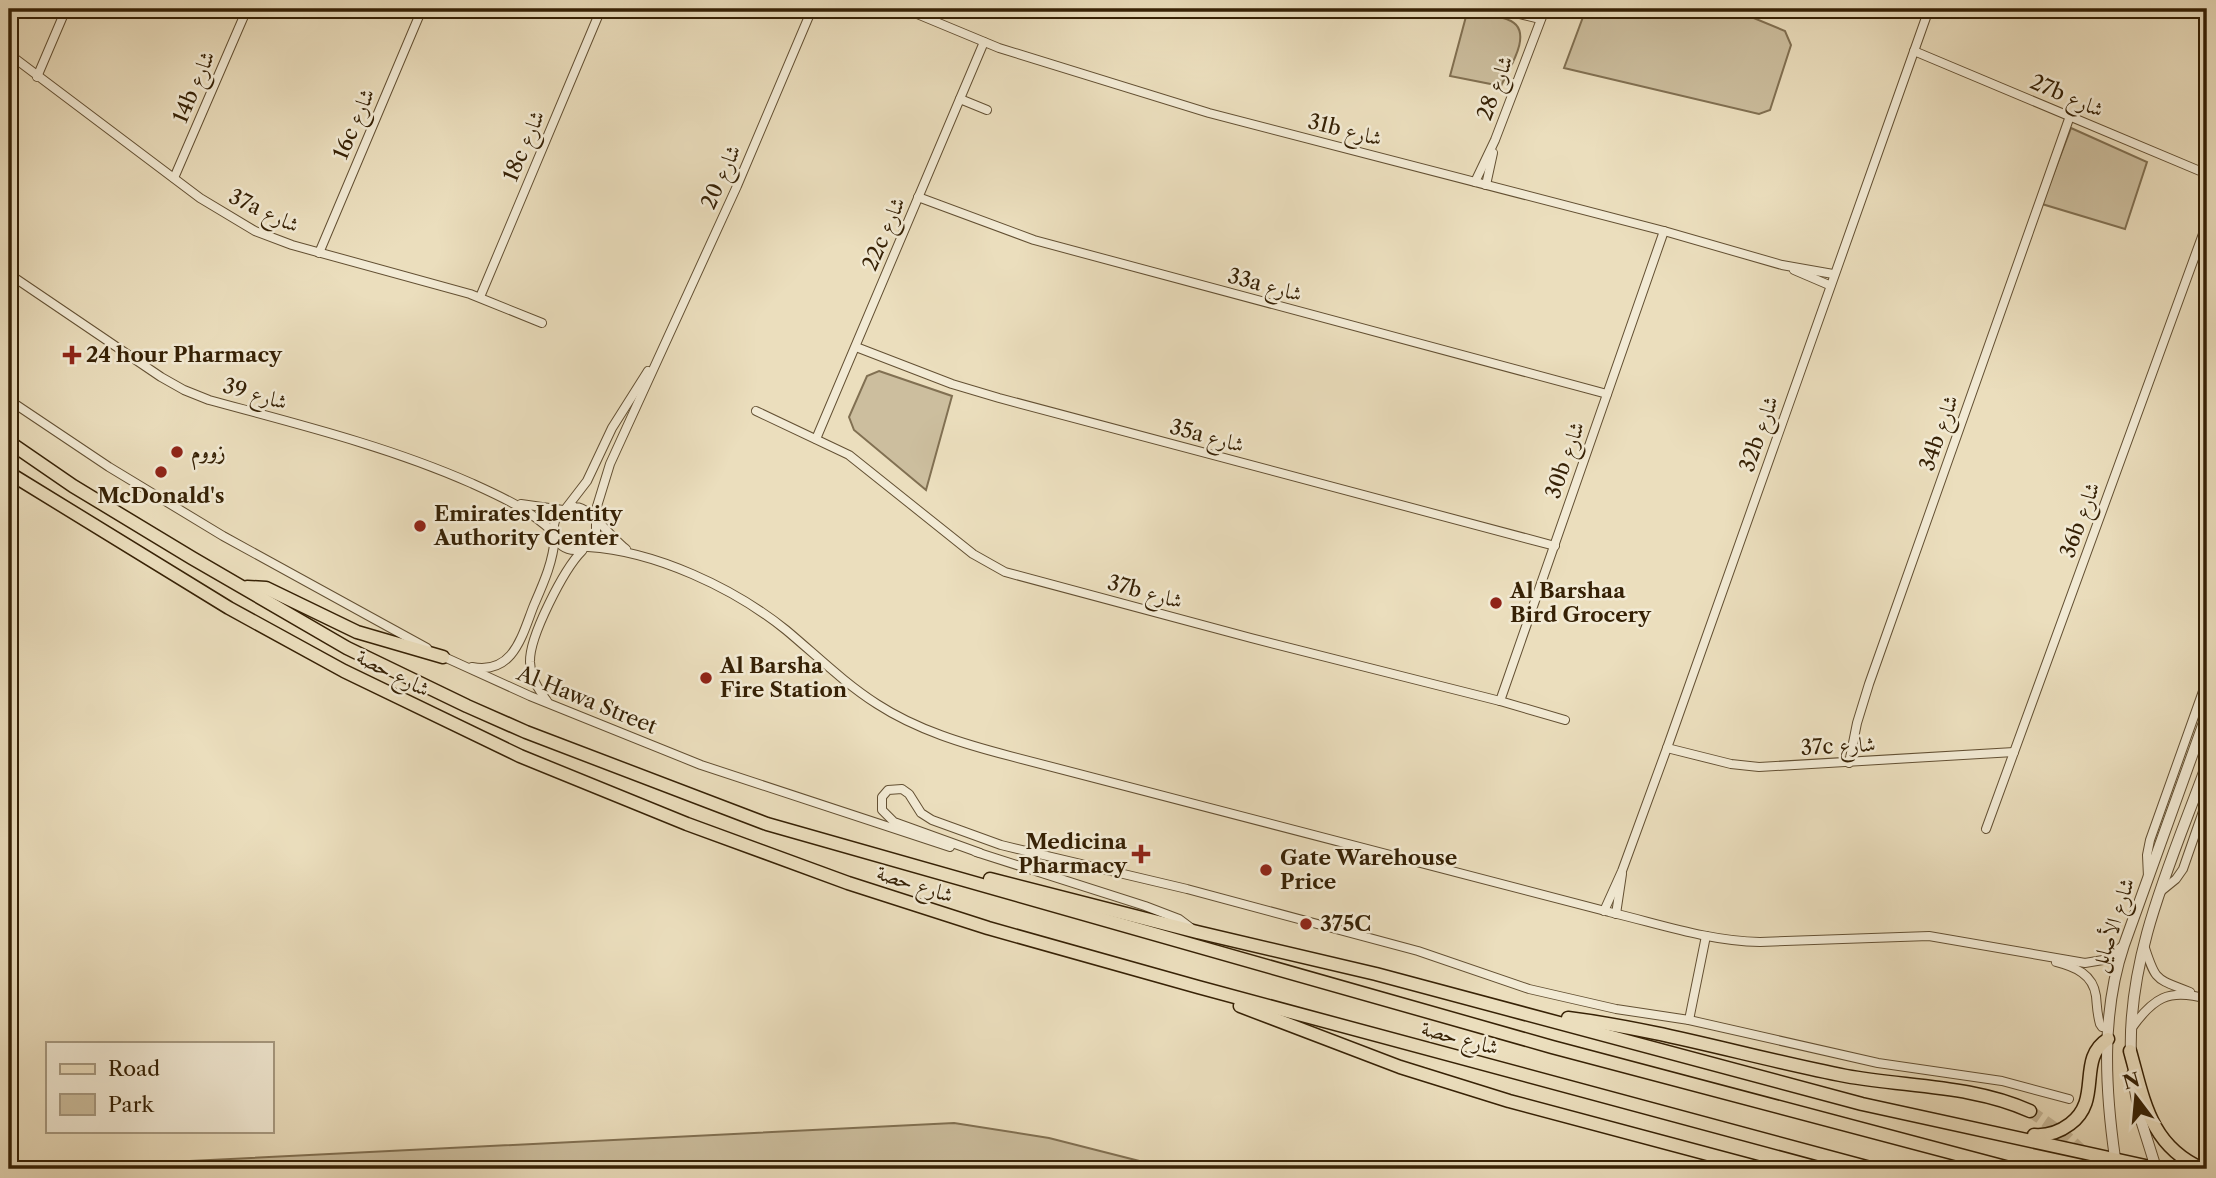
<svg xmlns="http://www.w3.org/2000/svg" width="2216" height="1178" viewBox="0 0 2216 1178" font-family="'Libre Caslon Text',Amiri,serif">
<rect width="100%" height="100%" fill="#ebdebd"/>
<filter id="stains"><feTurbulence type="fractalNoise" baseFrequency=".00286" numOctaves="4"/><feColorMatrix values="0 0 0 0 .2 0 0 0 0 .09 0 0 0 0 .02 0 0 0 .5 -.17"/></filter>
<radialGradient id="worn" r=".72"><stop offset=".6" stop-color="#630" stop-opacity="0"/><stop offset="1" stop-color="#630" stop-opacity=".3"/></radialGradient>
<!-- green -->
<g fill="#ccbe9e" stroke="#817052" stroke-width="2">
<path d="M1468,9C1481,13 1499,15 1511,21C1534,33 1508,70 1501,86L1450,76Z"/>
<path d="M1586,9H1732L1785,31L1791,45L1770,110L1759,114L1564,68Z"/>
<path d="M2071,128L2147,162L2125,229L2042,204Z"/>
<path d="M879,371L952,396L926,490L854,430L849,417L867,376Z"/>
<path d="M954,1123L1049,1138L1171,1169H167L170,1162Z"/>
</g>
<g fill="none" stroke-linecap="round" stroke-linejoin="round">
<!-- primary-tunnel -->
<path stroke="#c7b898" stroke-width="12" stroke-dasharray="12 6" stroke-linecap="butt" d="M2030,1111L2066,1136L2101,1169"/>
<defs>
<g id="minor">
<path d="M905,9L999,48L1209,113L1664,231L1782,265L1833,274"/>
<path d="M1499,9L1540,19"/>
<path d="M1914,51L2207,174"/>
<path d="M9,54L200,198L255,231L292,245L470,294L542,323"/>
<path d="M37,77L66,9"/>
<path d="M960,99L987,110"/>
<path d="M174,178L247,9"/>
<path d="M1475,182L1495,140L1545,9"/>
<path d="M1486,185L1493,153"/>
<path d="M918,197L1034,240L1607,394"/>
<path d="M319,253L422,9"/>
<path d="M1794,270L1829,285"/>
<path d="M9,274L161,377L184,390L209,400C297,424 387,446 471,483C502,497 529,509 554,533"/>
<path d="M480,297L601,9"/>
<path d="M856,347L952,384L999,398L1555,546"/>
<path d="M9,400L109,467L223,536L427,648"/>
<path d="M756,411L849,455L973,554L1005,572L1251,638L1500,701L1565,720"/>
<path d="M816,439L984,42"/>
<path d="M521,504L563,510"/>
<path d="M567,507L587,481L612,428L648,371"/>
<path d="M594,516L610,464L737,186L812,9"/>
<path d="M596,520V538L583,549C547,558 544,506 576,507C590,507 612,539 626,549"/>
<path d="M588,547C655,551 734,588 786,630C816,655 844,683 877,704C917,730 964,744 1010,756L1609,912C1660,924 1708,941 1760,942L1929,936L2085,963L2103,960L2124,945"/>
<path d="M442,656L530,696L701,765L950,847"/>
<path d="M472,667C514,675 522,635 534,605C544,582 553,562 555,537"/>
<path d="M547,701C538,689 531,678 530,662C529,637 564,569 582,551"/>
<path d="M1500,701L1664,231"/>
<path d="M1667,748L1731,764L1759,767L2014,752"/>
<path d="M1849,763L1857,723L1869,684L2070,116"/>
<path d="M1986,829L2207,223"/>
<path d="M976,852L1145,906L1179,919L1191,928"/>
<path d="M980,853L894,822L882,810V797L888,790L902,789L909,794L921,813L932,820L1001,845L1187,889L1418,951L1529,989L1616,1009L1689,1020L1878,1063L2002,1081L2069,1099"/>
<path d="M2148,877L2147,855L2150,840L2207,680"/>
<path d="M2160,892L2176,879L2183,869L2207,800"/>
<path d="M1604,911L1622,871L1667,748L1929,9"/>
<path d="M1616,914L1622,874"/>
<path d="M2144,945C2156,983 2156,978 2190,992"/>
<path d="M2056,962C2075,967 2093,974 2096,996C2097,1006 2097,1014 2100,1024L2102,1027L2109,1028"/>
<path d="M1689,1020L1706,936"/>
<path d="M2131,1029C2153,998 2168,988 2207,999"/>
</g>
<g id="tertiary">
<path d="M2131,1056C2127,954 2173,858 2207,764"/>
<path d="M2132,1074L2140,1117L2156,1168"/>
<path d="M2115,1158C2105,1088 2101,1013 2124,945L2207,714"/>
</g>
<g id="primary">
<path d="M9,442L73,486L192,558L347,648L467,706L526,732L767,824L1552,1047L2013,1169"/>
<path d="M9,473L229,608L344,671L520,756L687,824L848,883L988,928L1198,987L1874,1169"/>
<path d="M247,587L266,588L357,632L443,657"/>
<path d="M990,879L1197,932L1376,974L1862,1104L2159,1169"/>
<path d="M1240,1006L1400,1067L1509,1101L1764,1169"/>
<path d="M1568,1018C1663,1030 1753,1058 1846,1076C1907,1087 1973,1085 2030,1111"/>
<path d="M2130,1051C2144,1101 2150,1146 2203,1169"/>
<path d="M2034,1135C2047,1136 2058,1133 2070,1124C2103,1100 2076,1059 2108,1039"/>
</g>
</defs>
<!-- minor casing -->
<use href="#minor" stroke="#635033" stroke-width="10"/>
<!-- tertiary casing -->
<use href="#tertiary" stroke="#635033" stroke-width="12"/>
<!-- primary casing -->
<use href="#primary" stroke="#362105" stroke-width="15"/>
<!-- minor -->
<use href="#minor" stroke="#f2ead4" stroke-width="8"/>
<!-- tertiary -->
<use href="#tertiary" stroke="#f2ead4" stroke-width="10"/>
<!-- primary -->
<use href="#primary" stroke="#ebdebd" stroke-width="12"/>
</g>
<!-- markers -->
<g fill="#8f2418" stroke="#f2ead4" stroke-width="2.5">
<path d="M68.5 344.5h7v7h7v7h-7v7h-7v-7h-7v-7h7z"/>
<circle cx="177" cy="452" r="7"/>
<circle cx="161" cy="472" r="7"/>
<circle cx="420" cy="526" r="7"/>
<circle cx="1496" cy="603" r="7"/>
<circle cx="706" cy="678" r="7"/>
<path d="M1137.5 843.5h7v7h7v7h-7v7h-7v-7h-7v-7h7z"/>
<circle cx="1266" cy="870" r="7"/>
<circle cx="1306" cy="924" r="7"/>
</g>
<g text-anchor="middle" stroke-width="5" stroke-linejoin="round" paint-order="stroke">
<!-- street labels -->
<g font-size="21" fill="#362105" stroke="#f2ead4">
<text transform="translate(194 87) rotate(-67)" y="7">14b شارع</text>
<text transform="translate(1495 88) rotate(-70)" y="7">شارع 28</text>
<text transform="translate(2067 96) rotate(23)" y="7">27b شارع</text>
<text transform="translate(354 124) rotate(-67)" y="7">16c شارع</text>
<text transform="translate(1345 130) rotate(14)" y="7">31b شارع</text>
<text transform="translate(524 146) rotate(-67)" y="7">18c شارع</text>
<text transform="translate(721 177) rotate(-66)" y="7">شارع 20</text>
<text transform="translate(264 211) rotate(25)" y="7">37a شارع</text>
<text transform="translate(884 234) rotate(-67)" y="7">22c شارع</text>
<text transform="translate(1265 285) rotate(15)" y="7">33a شارع</text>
<text transform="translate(255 394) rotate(16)" y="7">شارع 39</text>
<text transform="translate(1939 433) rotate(-71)" y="7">34b شارع</text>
<text transform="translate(1759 434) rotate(-71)" y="7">32b شارع</text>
<text transform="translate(1207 436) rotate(15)" y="7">35a شارع</text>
<text transform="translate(1565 460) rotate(-71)" y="7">30b شارع</text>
<text transform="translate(2080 520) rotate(-70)" y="7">36b شارع</text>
<text transform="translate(1145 592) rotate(15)" y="7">37b شارع</text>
<text transform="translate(393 673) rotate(27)" y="7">شارع حصة</text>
<text transform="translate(587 700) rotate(22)" y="7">Al Hawa Street</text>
<text transform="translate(1838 746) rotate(-3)" y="7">37c شارع</text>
<text transform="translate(915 884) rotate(18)" y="7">شارع حصة</text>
<text transform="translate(2113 925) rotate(-72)" y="7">شارع الأصايل</text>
<text transform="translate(1460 1038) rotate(15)" y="7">شارع حصة</text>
</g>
<!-- poi labels -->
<g font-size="21" font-weight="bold" fill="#362105" stroke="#f2ead4" text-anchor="start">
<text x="86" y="362">24 hour Pharmacy</text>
<text x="191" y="459">زووم</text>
<text x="161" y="503" text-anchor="middle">McDonald's</text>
<text x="434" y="521">Emirates Identity<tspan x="434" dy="24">Authority Center</tspan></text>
<text x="1510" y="598">Al Barshaa<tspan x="1510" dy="24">Bird Grocery</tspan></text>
<text x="720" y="673">Al Barsha<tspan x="720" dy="24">Fire Station</tspan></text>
<text x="1127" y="849" text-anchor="end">Medicina<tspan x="1127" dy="24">Pharmacy</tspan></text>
<text x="1280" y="865">Gate Warehouse<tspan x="1280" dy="24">Price</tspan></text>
<text x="1320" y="931">375C</text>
</g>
</g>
<!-- margin -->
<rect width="2216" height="1178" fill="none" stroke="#ebdebd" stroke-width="35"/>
<rect x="10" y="10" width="2195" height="1157" fill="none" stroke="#362105" stroke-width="3.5"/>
<rect x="18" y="18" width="2181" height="1143" fill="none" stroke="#362105" stroke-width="2"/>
<!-- legend -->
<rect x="46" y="1042" width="228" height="91" fill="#f2ead4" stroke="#a79a81" stroke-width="2"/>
<rect x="60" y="1064" width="35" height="10" fill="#ebdebd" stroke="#a79a81" stroke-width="2"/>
<text x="108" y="1076" font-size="21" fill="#362105">Road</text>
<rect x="60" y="1094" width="35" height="21" fill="#ccbe9e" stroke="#a79a81" stroke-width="2"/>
<text x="108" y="1112" font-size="21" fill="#362105">Park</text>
<!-- north arrow -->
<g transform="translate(2136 1097) rotate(344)" stroke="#f2ead4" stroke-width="5" paint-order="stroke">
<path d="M0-5L12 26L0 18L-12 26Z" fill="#362105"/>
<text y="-10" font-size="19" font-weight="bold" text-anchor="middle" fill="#362105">N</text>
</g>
<rect width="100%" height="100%" filter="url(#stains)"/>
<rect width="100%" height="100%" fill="url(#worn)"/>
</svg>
